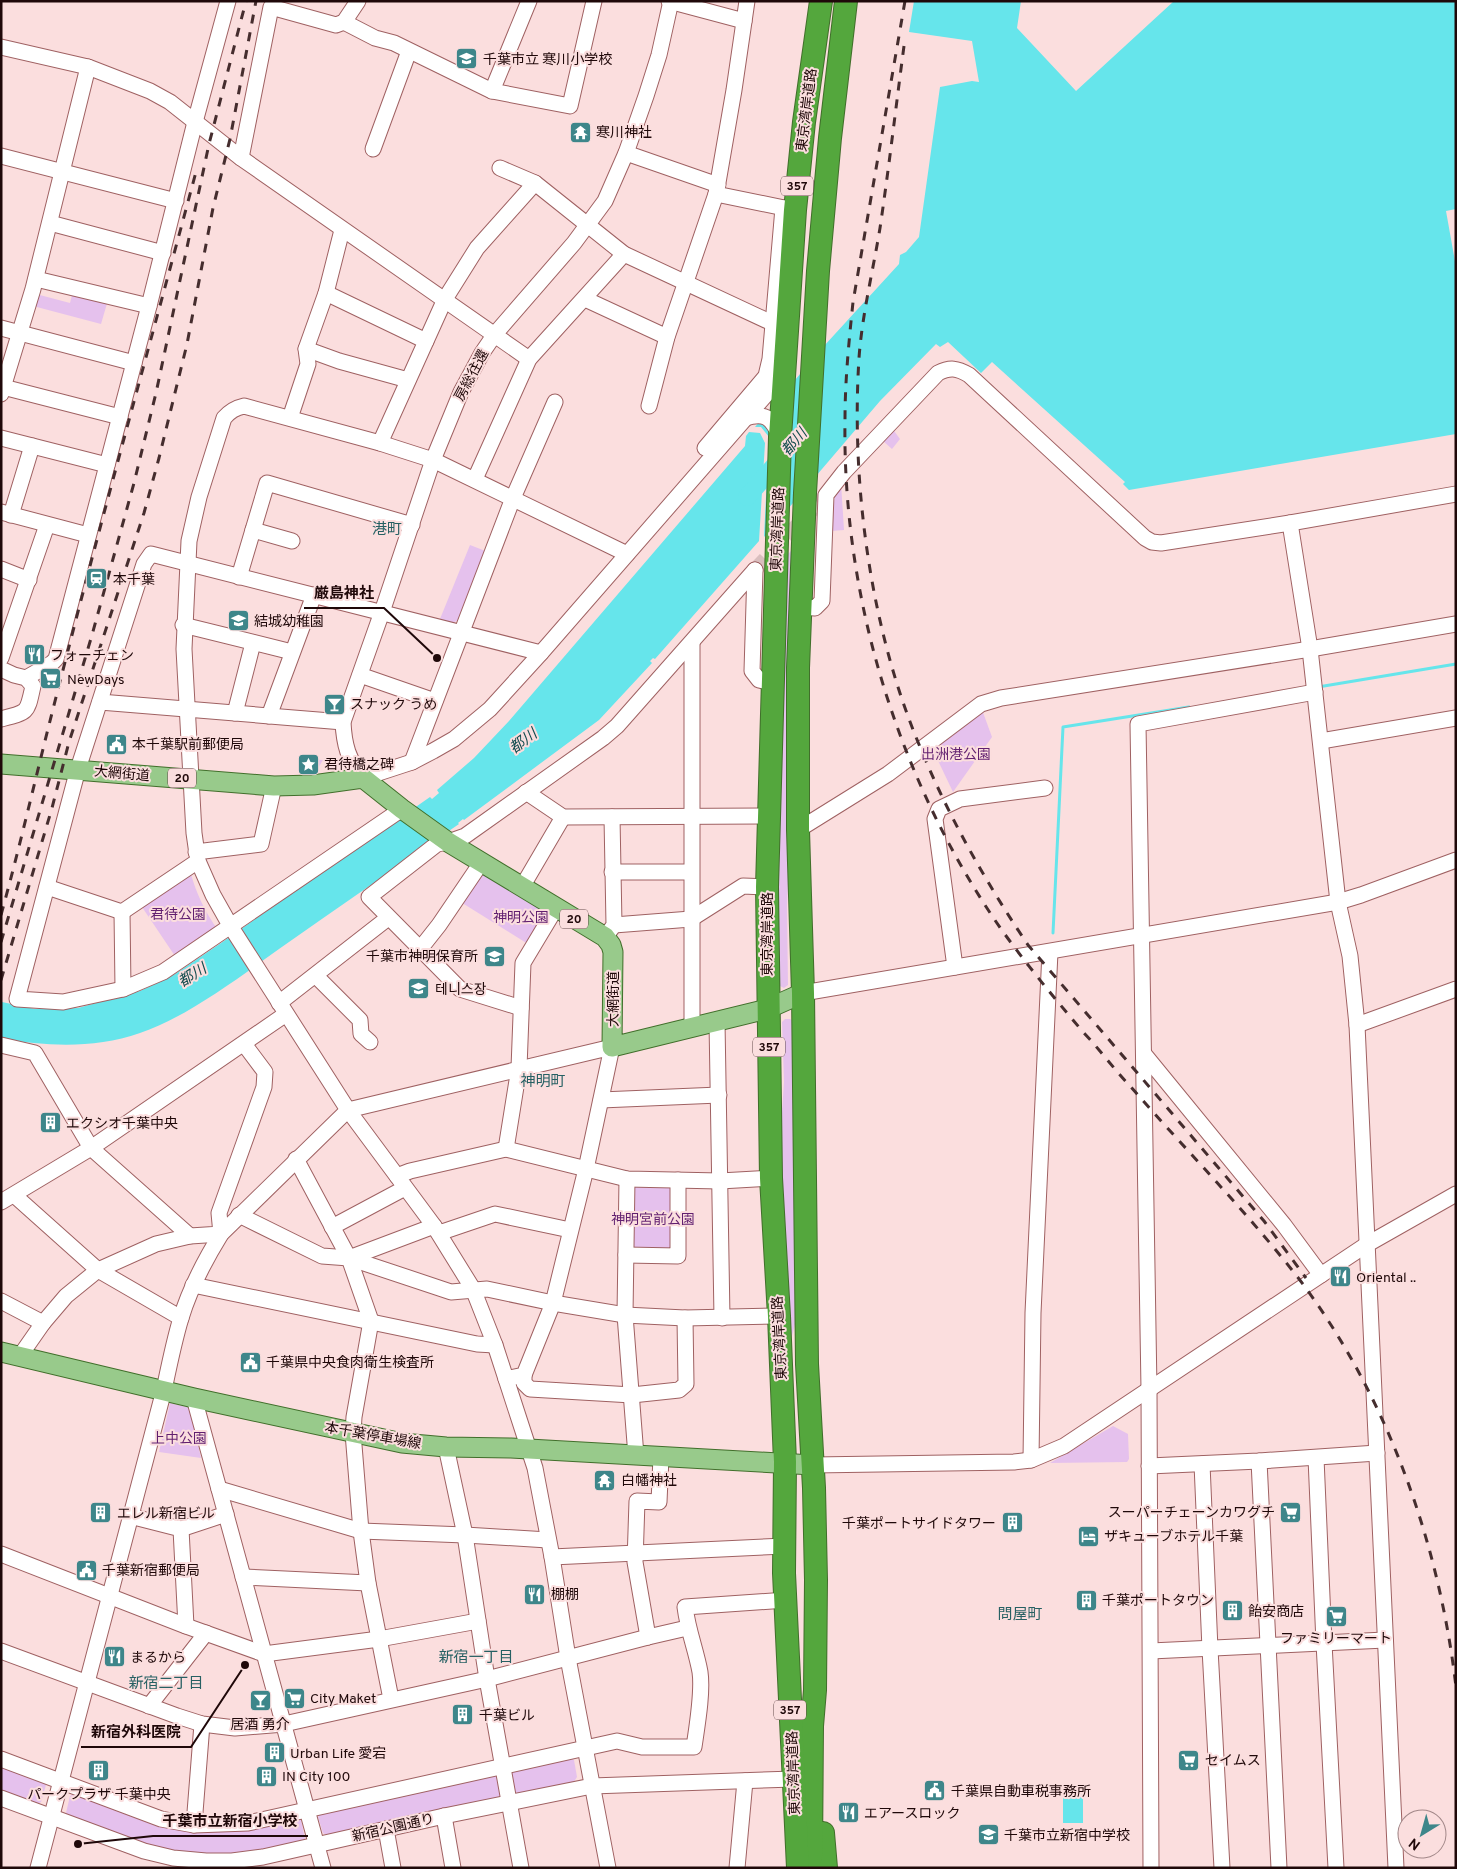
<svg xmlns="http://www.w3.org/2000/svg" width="1457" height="1869" viewBox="0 0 1457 1869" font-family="Overpass,'Noto Sans JP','Noto Sans KR',sans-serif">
<rect width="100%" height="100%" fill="#fbdede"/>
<!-- green -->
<g fill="#e5c1ed">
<path d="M73,291L108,300L101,324L33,306L36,294L70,303Z"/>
<path d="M892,428L900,439L892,449L882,440Z"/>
<path d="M841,483L844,530L831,531L835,494Z"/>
<path d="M470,545L488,552L461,618L453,623L440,619Z"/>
<path d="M792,550L790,839L787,906L788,985L784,988L780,986L777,962L775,898L785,557Z"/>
<path d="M981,707L992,737L953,792L932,748Z"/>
<path d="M305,759L323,760L315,773H303Z"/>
<path d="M481,870L543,909L546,914L528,944L459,901Z"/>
<path d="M190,871C196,893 205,912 218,930L177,959L140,904Z"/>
<path d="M785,1019H790L794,1022L796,1321L790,1343L780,1141L784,1082L782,1022Z"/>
<path d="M636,1183L672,1184L675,1249L633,1252L632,1189Z"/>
<path d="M170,1403L190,1408L201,1458L159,1452Z"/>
<path d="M1113,1426L1128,1434L1129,1459L1127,1462L1050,1463Z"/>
<path d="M568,1756L574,1760L577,1777L573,1783L520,1795L514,1791L511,1774L515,1768Z"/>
<path d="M1,1763L43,1779L46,1785L41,1802L35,1805L1,1792Z"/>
<path d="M493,1773L499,1777L502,1794L498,1800L330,1837L323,1833L318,1817L322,1811Z"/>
<path d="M77,1793L161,1823L294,1817L301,1820L305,1839L302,1843L252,1855L206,1857L159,1851L69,1819L66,1813L70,1796Z"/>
</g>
<!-- water -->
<g fill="#66e5eb">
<path d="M914,1H1021L1017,28L1076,91L1174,1H1456V209L1446,211L1456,267V434L1129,490L1123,484L1125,482L992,362L981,373L948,342L940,347L936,344L880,401L764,537L769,437L761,427H755L824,346L899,264L900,255L906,252L919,237L940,87L972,81L979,82L972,41L909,32Z"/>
<path d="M749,432L760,433L765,443L759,541L655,659L653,658L650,661L652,663L599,720L464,820L463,819L458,823L459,824C399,865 339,907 279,949C238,978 187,1017 140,1033C94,1049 48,1046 1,1039L2,1002L35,1009L78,1008L140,991L155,984L175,974L221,943L430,797L432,799L439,793L437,790L474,758L509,721L745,446L746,436Z"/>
<rect x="1063" y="1785" width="20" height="38"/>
</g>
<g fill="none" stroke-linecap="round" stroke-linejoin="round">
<!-- stream -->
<g stroke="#66e5eb" stroke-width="3">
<path d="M1318,687L1456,664"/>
<path d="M1053,933L1063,727L1189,707"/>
</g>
<!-- river -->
<path stroke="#66e5eb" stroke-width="18" d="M747,497L783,456"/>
<!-- minor-tunnel -->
<path stroke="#dabebe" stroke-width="15" stroke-dasharray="15 8" stroke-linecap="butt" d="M755,570L826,495"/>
<defs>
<g id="minor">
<path d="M669,1L744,21"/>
<path d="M671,1L659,55L646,96L626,153L605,201L574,243L495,334L482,353L461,392L433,460L382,612L343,722C344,744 348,760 363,778L412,762L433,751L454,739L490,709L541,653L785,373"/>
<path d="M344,22L375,38L394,43L492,91L570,106L594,1"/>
<path d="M1,47L88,67L150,91L170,102L241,158L529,359"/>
<path d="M492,91L529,1"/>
<path d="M373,149L409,51"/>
<path d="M626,153L718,185"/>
<path d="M1,156L176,201"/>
<path d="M241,158L271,7L336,25L344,22L358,1"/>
<path d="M500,168L535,183L624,254L772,323"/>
<path d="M716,194L794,210"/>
<path d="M50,223L163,253"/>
<path d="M36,279L149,306"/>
<path d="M326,293L426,341"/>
<path d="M585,299L667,337"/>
<path d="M1,328L134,363"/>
<path d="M306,349L339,361L408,380"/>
<path d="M3,387L120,417"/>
<path d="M1,394L33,289L88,67"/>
<path d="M649,406L667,337L716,194L734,90L747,1"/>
<path d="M290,418L308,364L306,349L326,293L342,230"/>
<path d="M745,418C765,412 771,417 780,436"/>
<path d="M1,438L107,465"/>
<path d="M380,443L445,299L477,248L535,183"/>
<path d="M705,448L766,376L770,359L783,208"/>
<path d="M475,479L529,359L624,254"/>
<path d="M1,512L88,535"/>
<path d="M11,515L32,446"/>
<path d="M1290,523L1310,649L1338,902L1350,956L1357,1025L1396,1868"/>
<path d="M253,530L292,541"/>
<path d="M1,569L29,580"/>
<path d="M755,570L752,671L759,680L772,683"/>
<path d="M239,577L267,483L412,525"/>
<path d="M799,607L815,608L822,601L826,495L844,472L938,373C950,367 957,368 969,375L1145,538L1152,542L1161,543L1290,523L1456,494"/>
<path d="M183,625L292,652"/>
<path d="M692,643V1028"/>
<path d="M1,658L47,525"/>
<path d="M1,669L14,675L26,678L33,686C27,713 29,712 1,719"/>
<path d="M360,675L435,701"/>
<path d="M26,678L52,663L56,659L149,306L195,122L228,1"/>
<path d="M100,702L343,722"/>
<path d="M235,713L253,643"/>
<path d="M269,716L314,595"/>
<path d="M1321,741L1456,718"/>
<path d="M412,762L513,498L555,402"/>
<path d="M526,792L563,817L769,816"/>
<path d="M402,809L163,972L123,989L63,1002L17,999L78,769L144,564L151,554L541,653"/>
<path d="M798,830L888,774L981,704L1001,698L1310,649L1456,624"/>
<path d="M196,852L261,844L274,786"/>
<path d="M612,872H691"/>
<path d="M47,887L122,912L198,861"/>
<path d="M522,887L563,817"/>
<path d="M122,912L123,989"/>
<path d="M614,925L691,919L743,886L767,887"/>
<path d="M609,932L614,925L612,817"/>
<path d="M420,949L439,925L481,863"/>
<path d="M955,967L935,819L939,809L960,799L1045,788"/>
<path d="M316,976L360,1020L361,1034L370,1042"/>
<path d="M803,993L1338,902L1361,895L1456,860"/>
<path d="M279,1003L388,918"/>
<path d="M521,1008L460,989L369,897L437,844L448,842L465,836L603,738L617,726L755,570"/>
<path d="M717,1022L722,1318"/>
<path d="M1357,1025L1456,989"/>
<path d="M1,1045L35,1053L91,1148L190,1236"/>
<path d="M1144,1054L1284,1225L1321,1275"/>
<path d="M601,1100L719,1095"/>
<path d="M506,1149L519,1068L523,963L556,908"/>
<path d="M296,1159L349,1258L371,1321L354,1417L353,1433L361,1531L368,1583L391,1699"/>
<path d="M397,1176L410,1171L506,1149L627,1179L720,1181L771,1178"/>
<path d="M627,1179L625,1315L636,1456"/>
<path d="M14,1195L98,1270L181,1318"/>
<path d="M1,1202L91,1148L286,1014"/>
<path d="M239,1215L322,1256L349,1258L451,1292L487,1289L553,1303L625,1315L685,1318L779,1316"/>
<path d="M332,1227L405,1188"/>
<path d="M439,1233L495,1214L570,1230"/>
<path d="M626,1255L678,1256V1180"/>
<path d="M349,1258L434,1226"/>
<path d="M193,1285L477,1344L495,1345"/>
<path d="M1,1301L43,1323"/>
<path d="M20,1356L43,1323L66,1296L98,1270L156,1244L190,1236L221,1234L219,1213L264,1087L265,1072L244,1044"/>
<path d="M524,1375V1383L530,1389L632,1395L679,1390L686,1384L685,1318"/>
<path d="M194,1398L323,1868"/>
<path d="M446,1447L465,1535L487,1679L521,1868"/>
<path d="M1316,1458L1324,1643L1336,1868"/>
<path d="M1031,1460L1033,1313L1050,952"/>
<path d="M1259,1461L1279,1868"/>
<path d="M1202,1464L1210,1649L1222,1868"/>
<path d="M813,1465L1014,1462L1031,1460L1064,1446L1366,1245L1456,1194"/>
<path d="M1149,1466L1259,1461L1377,1453"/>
<path d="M219,1489L361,1531L465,1535L548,1540"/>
<path d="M130,1516L181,1529L186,1626"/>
<path d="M181,1529L226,1514"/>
<path d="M1,1554L186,1626L264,1654L379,1639L478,1621"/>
<path d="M552,1557L785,1546"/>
<path d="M243,1577L368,1583"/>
<path d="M648,1637L635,1562L637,1501L659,1502L661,1457"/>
<path d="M1,1651L177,1716L202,1724L235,1728L284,1724L487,1679L648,1637L687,1628"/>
<path d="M1151,1651L1385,1640"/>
<path d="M149,1706L206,1633"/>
<path d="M1,1759L161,1819L194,1825L248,1823L617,1741L642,1747H694C697,1726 703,1692 700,1672C696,1650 688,1631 685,1607L786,1600"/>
<path d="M1,1798L144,1851L173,1858L206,1861H232L263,1857L444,1816L592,1786L794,1779"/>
<path d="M444,1816L453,1868"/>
<path d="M194,1825L202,1724"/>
<path d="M386,1829L393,1868"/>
<path d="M38,1868L164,1390C169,1366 174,1341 181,1318C190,1288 205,1260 221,1234L348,1110L612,1047L586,1169L553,1303L524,1375L506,1379"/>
<path d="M608,1868L568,1658L552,1557L535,1468L495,1345L473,1289L434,1226L348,1110L231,927L213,895L198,861L194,833L184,649L189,541L199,497L224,418C230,411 235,408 244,406L380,443L433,460L627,554"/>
<path d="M737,1868L745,1781"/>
<path d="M1151,1868L1149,1389L1138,724L1315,692"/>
</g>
<g id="major">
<path d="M1,764L274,786L313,785L363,778L402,809L448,842L605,937L611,945L613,952L612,1047L767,1009L803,993"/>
<path d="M1,1352L194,1398L402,1443L446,1447L511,1448L813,1465"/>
</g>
<g id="highway">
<path d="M823,1833L826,1868"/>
<path d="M811,1857L812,1726L815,1690L816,1580L814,1488L807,1364L803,993L798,830V668L805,493L818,271L830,138L846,1"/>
<path d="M798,1868L784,1573L785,1462L779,1316L771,1178L767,887L780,437L795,210L804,122L821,1"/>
</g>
</defs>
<!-- minor casing -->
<use href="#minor" stroke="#9f6162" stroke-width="17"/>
<!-- major casing -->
<use href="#major" stroke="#416f2b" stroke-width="21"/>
<!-- highway casing -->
<use href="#highway" stroke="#416f2b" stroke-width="24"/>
<!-- minor -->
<use href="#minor" stroke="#fff" stroke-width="15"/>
<!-- major -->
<use href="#major" stroke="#98ca8b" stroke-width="19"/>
<!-- highway -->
<use href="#highway" stroke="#54a73d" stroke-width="22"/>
<!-- rail -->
<g stroke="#452d2e" stroke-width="3" stroke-dasharray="9 9" stroke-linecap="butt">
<path d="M905,1L853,302C849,341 845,380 845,419C842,599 899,782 1001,929C1027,965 1055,999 1084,1033C1100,1050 1114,1069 1130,1086C1185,1149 1244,1209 1296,1275C1386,1392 1439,1541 1456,1687"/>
<path d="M904,46C896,106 889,167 880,228C873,271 862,315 859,358C851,483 870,626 918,742C947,814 985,881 1028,945L1264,1221L1306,1278"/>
<path d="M1,915C23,835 41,754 62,674C105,505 152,337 197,168"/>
<path d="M1,942L92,635L134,483L156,393L209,144L246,1"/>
<path d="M1,980L52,808L69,742L144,513L159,458L187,344L213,208L230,139L256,1"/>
</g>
</g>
<!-- icons -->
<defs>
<symbol id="school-square" viewBox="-11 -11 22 22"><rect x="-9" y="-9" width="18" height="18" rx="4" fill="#3e868a" stroke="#fbdede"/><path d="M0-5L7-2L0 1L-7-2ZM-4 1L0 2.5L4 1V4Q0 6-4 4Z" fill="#fff"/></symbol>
<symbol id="temple-square" viewBox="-11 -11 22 22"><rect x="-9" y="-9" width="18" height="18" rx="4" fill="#3e868a" stroke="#fbdede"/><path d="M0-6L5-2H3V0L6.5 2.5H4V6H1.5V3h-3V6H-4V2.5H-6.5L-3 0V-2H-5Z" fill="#fff"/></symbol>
<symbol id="station-square" viewBox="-11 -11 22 22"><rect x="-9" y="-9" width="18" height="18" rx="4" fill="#3e868a" stroke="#fbdede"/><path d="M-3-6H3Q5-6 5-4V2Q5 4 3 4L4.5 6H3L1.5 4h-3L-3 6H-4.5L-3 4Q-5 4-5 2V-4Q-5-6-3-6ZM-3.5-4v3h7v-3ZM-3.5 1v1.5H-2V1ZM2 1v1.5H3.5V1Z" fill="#fff"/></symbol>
<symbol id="restaurant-square" viewBox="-11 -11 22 22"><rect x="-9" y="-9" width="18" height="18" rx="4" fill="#3e868a" stroke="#fbdede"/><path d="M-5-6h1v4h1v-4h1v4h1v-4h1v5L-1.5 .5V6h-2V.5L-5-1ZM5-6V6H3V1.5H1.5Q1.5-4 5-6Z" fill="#fff"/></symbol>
<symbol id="supermarket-square" viewBox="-11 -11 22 22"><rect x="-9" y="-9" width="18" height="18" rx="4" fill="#3e868a" stroke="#fbdede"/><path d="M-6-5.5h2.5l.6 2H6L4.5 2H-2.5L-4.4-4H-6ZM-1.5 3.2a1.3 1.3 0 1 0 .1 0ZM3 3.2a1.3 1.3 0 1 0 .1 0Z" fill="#fff"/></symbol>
<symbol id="bar-square" viewBox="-11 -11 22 22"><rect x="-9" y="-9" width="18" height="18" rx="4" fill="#3e868a" stroke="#fbdede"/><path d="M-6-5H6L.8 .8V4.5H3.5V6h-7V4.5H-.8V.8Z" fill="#fff"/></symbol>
<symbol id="civic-square" viewBox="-11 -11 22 22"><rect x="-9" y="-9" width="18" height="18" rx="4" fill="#3e868a" stroke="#fbdede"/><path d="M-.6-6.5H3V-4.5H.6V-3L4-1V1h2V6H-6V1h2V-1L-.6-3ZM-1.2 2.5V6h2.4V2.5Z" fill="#fff"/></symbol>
<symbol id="sight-square" viewBox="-11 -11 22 22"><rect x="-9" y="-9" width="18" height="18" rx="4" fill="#3e868a" stroke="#fbdede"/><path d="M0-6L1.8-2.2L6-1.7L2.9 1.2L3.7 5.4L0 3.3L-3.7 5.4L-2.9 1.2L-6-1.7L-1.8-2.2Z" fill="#fff"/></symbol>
<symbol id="building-square" viewBox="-11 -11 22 22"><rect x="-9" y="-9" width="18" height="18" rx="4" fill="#3e868a" stroke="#fbdede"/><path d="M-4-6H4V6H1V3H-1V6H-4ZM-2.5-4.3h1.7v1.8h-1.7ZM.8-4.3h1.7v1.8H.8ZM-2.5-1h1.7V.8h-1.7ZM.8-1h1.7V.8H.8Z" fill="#fff"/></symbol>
<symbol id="hotel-square" viewBox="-11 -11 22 22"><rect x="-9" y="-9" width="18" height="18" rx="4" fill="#3e868a" stroke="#fbdede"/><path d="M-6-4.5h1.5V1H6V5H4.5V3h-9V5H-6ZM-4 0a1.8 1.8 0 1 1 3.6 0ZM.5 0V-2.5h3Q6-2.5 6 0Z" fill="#fff"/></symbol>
</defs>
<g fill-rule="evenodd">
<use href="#school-square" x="454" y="46" width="25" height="25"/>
<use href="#temple-square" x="568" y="120" width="25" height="25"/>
<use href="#station-square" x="84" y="566" width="25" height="25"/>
<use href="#school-square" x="226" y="608" width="25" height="25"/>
<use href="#restaurant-square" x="22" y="642" width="25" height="25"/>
<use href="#supermarket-square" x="38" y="666" width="25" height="25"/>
<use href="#bar-square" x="322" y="692" width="25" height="25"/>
<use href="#civic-square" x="104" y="732" width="25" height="25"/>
<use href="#sight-square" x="296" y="752" width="25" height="25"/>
<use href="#school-square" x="482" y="944" width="25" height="25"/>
<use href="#school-square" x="406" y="976" width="25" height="25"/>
<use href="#building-square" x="38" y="1110" width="25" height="25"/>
<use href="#restaurant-square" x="1328" y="1264" width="25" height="25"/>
<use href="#civic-square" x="238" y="1350" width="25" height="25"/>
<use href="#temple-square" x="592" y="1468" width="25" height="25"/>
<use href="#supermarket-square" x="1278" y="1500" width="25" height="25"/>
<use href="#building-square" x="88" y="1500" width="25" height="25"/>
<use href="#building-square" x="1000" y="1510" width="25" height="25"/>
<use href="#hotel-square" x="1076" y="1524" width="25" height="25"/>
<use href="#civic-square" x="74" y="1558" width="25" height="25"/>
<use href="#restaurant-square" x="522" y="1582" width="25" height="25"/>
<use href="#building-square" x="1074" y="1588" width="25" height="25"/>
<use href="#building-square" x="1220" y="1598" width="25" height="25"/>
<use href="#supermarket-square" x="1324" y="1604" width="25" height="25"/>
<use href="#restaurant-square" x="102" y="1644" width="25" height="25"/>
<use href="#supermarket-square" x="282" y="1686" width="25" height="25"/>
<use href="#bar-square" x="248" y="1688" width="25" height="25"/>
<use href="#building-square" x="450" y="1702" width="25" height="25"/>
<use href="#building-square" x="262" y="1740" width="25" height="25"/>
<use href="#supermarket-square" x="1176" y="1748" width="25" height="25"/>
<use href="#building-square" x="86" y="1758" width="25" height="25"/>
<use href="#building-square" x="254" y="1764" width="25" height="25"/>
<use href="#civic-square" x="922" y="1778" width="25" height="25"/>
<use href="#restaurant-square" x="836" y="1800" width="25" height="25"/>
<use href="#school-square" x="976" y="1822" width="25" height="25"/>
</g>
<g text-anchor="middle" stroke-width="4" stroke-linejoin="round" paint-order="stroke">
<!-- shield labels -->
<g fill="#fbdede" stroke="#614849" stroke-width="1">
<rect x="781" y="176.5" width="32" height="19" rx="4"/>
<rect x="168" y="768.5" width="28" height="19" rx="4"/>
<rect x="560" y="909.5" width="28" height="19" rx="4"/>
<rect x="753" y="1037.5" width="32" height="19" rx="4"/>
<rect x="774" y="1700.5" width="32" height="19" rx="4"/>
</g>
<g font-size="12" font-weight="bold" fill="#1f0809">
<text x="797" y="190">357</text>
<text x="182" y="782">20</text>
<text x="574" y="923">20</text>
<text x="769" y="1051">357</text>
<text x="790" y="1714">357</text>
</g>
<!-- poi labels -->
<g font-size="14" fill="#1f0809" stroke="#fbdede" text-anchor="start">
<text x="483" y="64">千葉市立 寒川小学校</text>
<text x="596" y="137">寒川神社</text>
<text x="113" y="584">本千葉</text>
<text x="254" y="626">結城幼稚園</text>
<text x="50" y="660">フォーチェン</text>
<text x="67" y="684">NewDays</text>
<text x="350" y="709">スナック うめ</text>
<text x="132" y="749">本千葉駅前郵便局</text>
<text x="324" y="769">君待橋之碑</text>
<text x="478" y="961" text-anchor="end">千葉市神明保育所</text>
<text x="435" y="994">테니스장</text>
<text x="66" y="1128">エクシオ千葉中央</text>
<text x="1356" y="1282">Oriental ..</text>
<text x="266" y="1367">千葉県中央食肉衛生検査所</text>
<text x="621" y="1485">白幡神社</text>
<text x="1275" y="1517" text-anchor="end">スーパーチェーンカワグチ</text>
<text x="117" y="1518">エレル新宿ビル</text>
<text x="996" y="1528" text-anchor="end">千葉ポートサイドタワー</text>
<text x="1104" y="1541">ザキューブホテル千葉</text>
<text x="102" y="1575">千葉新宿郵便局</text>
<text x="551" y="1599">棚棚</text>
<text x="1102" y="1605">千葉ポートタウン</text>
<text x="1248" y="1616">飴安商店</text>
<text x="1336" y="1643" text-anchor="middle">ファミリーマート</text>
<text x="130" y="1662">まるから</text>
<text x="310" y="1703">City Maket</text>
<text x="479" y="1720">千葉ビル</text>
<text x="260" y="1729" text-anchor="middle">居酒 勇介</text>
<text x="290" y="1758">Urban Life 愛宕</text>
<text x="1205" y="1765">セイムス</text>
<text x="282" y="1781">IN City 100</text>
<text x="951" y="1796">千葉県自動車税事務所</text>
<text x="99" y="1799" text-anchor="middle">パークプラザ 千葉中央</text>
<text x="864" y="1818">エアースロック</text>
<text x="1004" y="1840">千葉市立新宿中学校</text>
</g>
<!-- street labels -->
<g font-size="14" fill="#1f0809" stroke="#fbdede">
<text transform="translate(806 110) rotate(-83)" y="5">東京湾岸道路</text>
<text transform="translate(471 375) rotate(-62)" y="5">房総往還</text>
<text transform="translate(777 529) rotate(-88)" y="5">東京湾岸道路</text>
<text transform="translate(122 773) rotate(5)" y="5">大網街道</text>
<text transform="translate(767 934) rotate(-90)" y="5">東京湾岸道路</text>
<text transform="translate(613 999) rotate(-90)" y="5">大網街道</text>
<text transform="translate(779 1338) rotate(-93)" y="5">東京湾岸道路</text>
<text transform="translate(373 1435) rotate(10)" y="5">本千葉停車場線</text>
<text transform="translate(793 1773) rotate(-92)" y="5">東京湾岸道路</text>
<text transform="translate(393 1827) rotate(-13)" y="5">新宿公園通り</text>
</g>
<!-- park labels -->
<g font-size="14" fill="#611f70" stroke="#fbdede">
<text x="956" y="759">出洲港公園</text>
<text x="178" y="919">君待公園</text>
<text x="521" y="922">神明公園</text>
<text x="653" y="1224">神明宮前公園</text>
<text x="179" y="1443">上中公園</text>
</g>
<!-- water labels -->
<g font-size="15" font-style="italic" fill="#124c4e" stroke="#fbdede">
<text transform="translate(794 442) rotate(-49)" y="5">都川</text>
<text transform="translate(523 741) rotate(-37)" y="5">都川</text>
<text transform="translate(192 975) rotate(-32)" y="5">都川</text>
</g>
<!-- neighbourhood labels -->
<g font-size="15" fill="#266063" stroke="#fbdede">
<text x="387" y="534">港町</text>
<text x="543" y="1086">神明町</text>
<text x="1020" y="1619">問屋町</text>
<text x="476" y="1662">新宿一丁目</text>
<text x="166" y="1688">新宿二丁目</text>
</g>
</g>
<!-- callouts -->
<path fill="none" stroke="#1f0809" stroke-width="2" d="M437 658L384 608H304M245 1665L191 1747H81M78 1844L153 1836H308"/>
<g fill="#1f0809" stroke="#fbdede" stroke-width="2">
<circle cx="437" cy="658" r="5"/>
<circle cx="245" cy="1665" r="5"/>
<circle cx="78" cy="1844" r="5"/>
</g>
<g font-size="15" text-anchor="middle" font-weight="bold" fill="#1f0809" stroke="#fbdede" stroke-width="4" stroke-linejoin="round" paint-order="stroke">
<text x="344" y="598">厳島神社</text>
<text x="136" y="1737">新宿外科医院</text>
<text x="230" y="1826">千葉市立新宿小学校</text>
</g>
<!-- border -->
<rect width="1457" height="1869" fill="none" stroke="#1f0809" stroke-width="5"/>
<!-- north arrow -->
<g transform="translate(1422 1834) rotate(217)"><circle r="24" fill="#fbdede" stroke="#a38889"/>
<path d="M0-4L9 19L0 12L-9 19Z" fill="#3e868a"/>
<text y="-8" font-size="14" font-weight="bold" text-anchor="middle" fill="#1f0809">N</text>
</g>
</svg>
